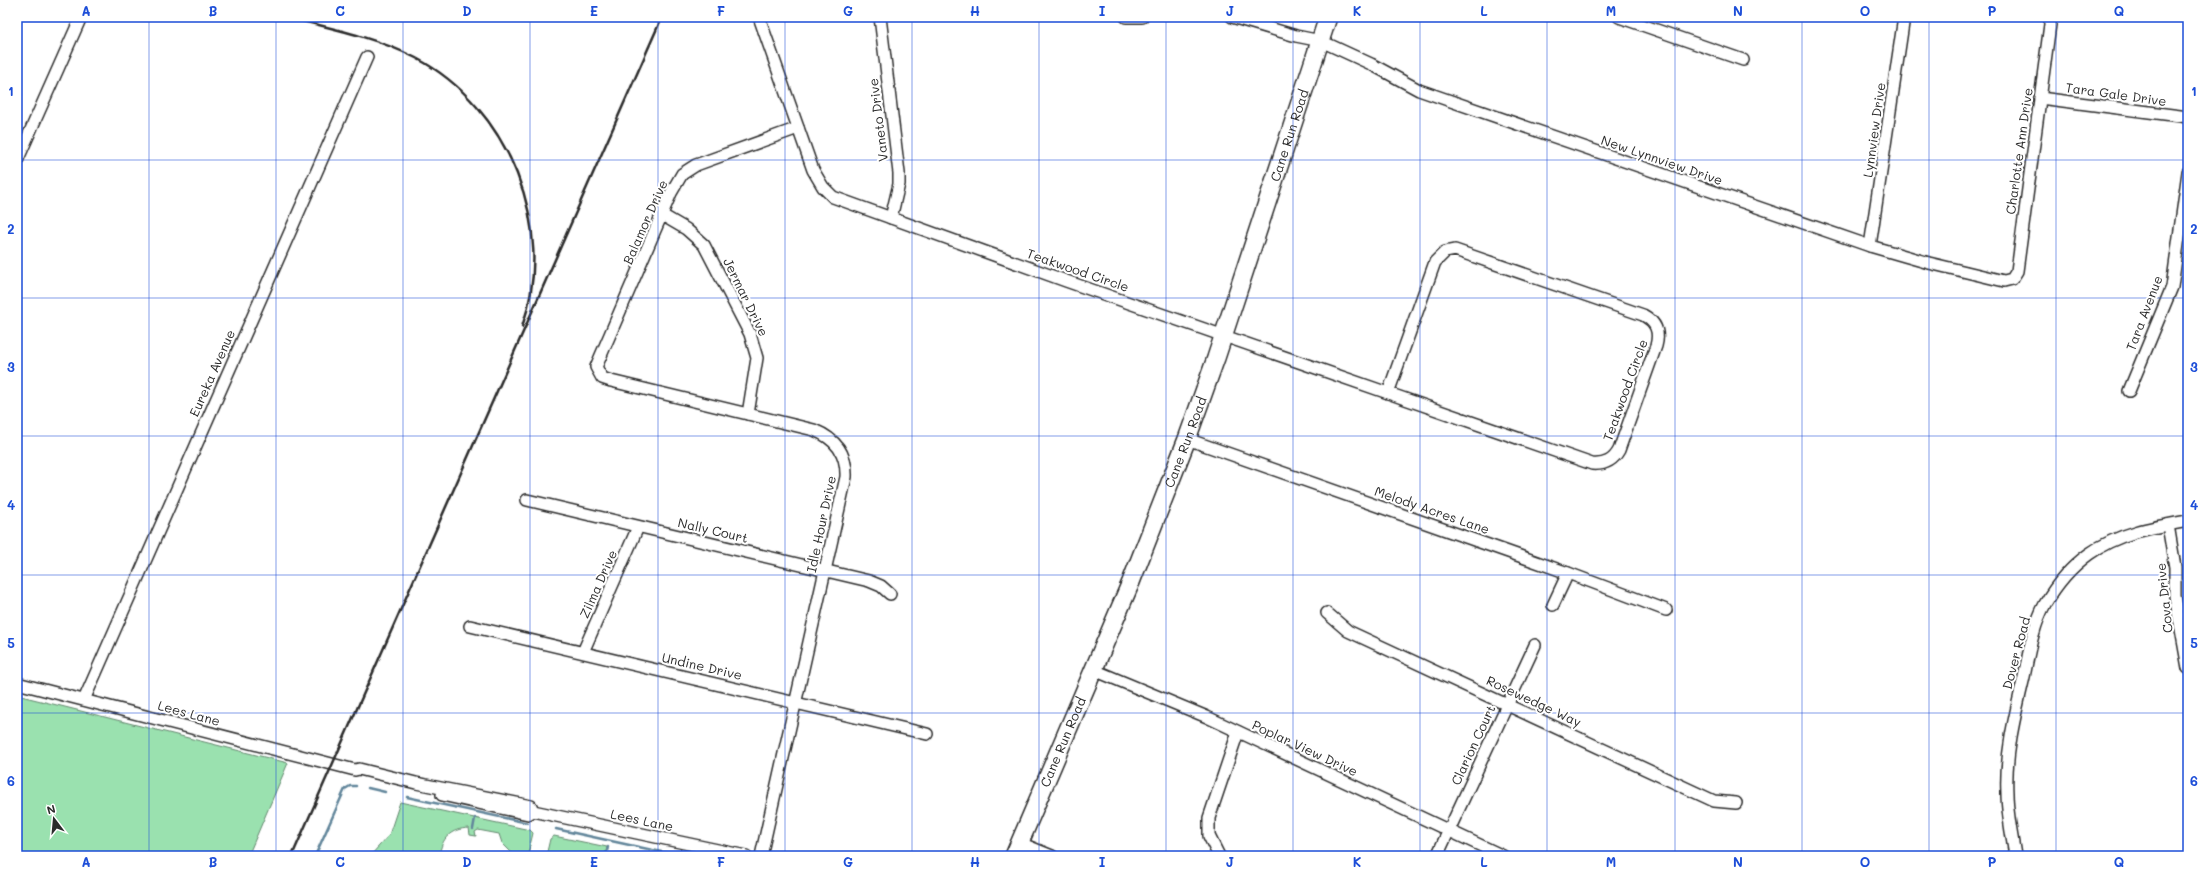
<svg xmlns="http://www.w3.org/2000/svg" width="2205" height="873" viewBox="0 0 2205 873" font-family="Mali,sans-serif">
<rect width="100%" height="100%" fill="#fff"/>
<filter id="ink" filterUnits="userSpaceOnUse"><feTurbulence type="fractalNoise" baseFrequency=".025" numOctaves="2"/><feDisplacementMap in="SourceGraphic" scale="8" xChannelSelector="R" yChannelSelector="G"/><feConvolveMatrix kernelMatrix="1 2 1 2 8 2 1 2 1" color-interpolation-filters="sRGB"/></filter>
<g filter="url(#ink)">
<!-- green -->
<g fill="#9ae1af" stroke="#62866d">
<path d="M17,695L288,763L248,856H17Z"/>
<path d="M400,802L530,830L533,833L528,854L515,856L502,843L499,834L478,830L475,832L476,836L470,835L469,828C450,829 442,838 439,856H370L389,835Z"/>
<path d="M554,836L607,847L605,856H546L550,839Z"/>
</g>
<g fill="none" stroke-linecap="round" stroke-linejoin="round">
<!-- stream -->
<g stroke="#62869b" stroke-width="2.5">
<path d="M368,788L385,792"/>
<path d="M407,797L528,823"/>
<path d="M473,829L475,818"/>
<path d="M556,829L680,856"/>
<path d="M315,856L345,789L350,786H356"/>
<path d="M606,856L608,847"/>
</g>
<defs>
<g id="minor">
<path d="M759,17L813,170L823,187L833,197L1066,281L1388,393"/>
<path d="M880,17L899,173V184L891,218"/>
<path d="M1126,17H1142"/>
<path d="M1232,17L1296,36L1321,41L1371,64L1419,90L1870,246L1929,263L2004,281L2012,279L2017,271L2051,17"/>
<path d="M1619,17L1743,60"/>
<path d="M2040,98L2188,117"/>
<path d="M17,161L81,17"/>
<path d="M662,215L686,229L704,245L750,334L757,358L748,414"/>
<path d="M1870,246L1904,17"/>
<path d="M1455,250L1643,315C1656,322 1660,331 1656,346L1619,450C1613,461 1605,465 1592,464L1388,393L1435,262L1445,252Z"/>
<path d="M2129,391L2172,287L2188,172"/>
<path d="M1187,439L1568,573L1666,610"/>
<path d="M527,500L869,581L881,586L890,594"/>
<path d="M2168,525L2175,567V596L2188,668"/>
<path d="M1553,605L1568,573"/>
<path d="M1327,613L1348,631L1714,801L1736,803"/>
<path d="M470,626L927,734"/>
<path d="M583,652L638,527"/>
<path d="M1094,670L1207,717L1503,856"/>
<path d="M17,683L355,770L359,769L416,783L531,806L533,811"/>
<path d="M84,700L367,57"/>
<path d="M442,795L528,814L533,811L746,856"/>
<path d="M1020,843L1052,856"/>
<path d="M761,856L846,477C847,453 836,439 814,430L611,381L602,378L596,367L671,193L682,174L696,165L798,128"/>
<path d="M1219,856L1209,836V818L1238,732"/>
<path d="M1437,856L1535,645"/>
<path d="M2015,856C2012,835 2007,814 2007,793C2005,754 2015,715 2024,677C2029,652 2033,626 2045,604C2056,585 2071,567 2089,554C2118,533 2153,527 2188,521"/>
</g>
<g id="highway">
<path id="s1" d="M1014,856L1131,582L1187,439L1216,358L1328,17"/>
</g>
</defs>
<!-- minor casing -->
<use href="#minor" stroke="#2b2b2b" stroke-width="14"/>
<!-- highway casing -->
<use href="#highway" stroke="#2b2b2b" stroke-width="20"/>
<!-- minor -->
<use href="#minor" stroke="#fff" stroke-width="11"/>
<!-- highway -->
<use href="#highway" stroke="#fff" stroke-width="17"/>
<!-- rail -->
<g stroke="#2b2b2b" stroke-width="2.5">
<path d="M286,17C330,28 375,37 416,58C509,107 557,228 522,327"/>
<path d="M292,856L662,17"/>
</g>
</g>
</g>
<!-- grid -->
<path fill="none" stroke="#1d4ed8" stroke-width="1" stroke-opacity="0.55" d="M149,17V856M276,17V856M403,17V856M530,17V856M658,17V856M785,17V856M912,17V856M1039,17V856M1166,17V856M1293,17V856M1420,17V856M1547,17V856M1675,17V856M1802,17V856M1929,17V856M2056,17V856M17,160H2188M17,298H2188M17,436H2188M17,575H2188M17,713H2188"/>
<g text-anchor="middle" stroke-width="4" stroke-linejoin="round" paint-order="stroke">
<!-- street labels -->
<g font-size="13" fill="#2b2b2b" stroke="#fff">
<text transform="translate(2116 94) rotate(8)" y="5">Tara Gale Drive</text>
<text transform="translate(878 120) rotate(-97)" y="5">Vaneto Drive</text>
<text transform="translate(1874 130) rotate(-82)" y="5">Lynnview Drive</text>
<text dy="5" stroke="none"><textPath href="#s1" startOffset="772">Cane Run Road</textPath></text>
<text transform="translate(2019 151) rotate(-82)" y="5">Charlotte Ann Drive</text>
<text transform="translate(1662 160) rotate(19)" y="5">New Lynnview Drive</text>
<text transform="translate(645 222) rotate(-66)" y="5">Balamor Drive</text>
<text transform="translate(1078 270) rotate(19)" y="5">Teakwood Circle</text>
<text transform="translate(746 297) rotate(64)" y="5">Jermar Drive</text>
<text transform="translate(2144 313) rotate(-69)" y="5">Tara Avenue</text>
<text transform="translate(212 373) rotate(-66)" y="5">Eureka Avenue</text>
<text transform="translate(1625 390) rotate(-70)" y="5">Teakwood Circle</text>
<text dy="5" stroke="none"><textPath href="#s1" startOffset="448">Cane Run Road</textPath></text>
<text transform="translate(1432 510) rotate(19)" y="5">Melody Acres Lane</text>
<text transform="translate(821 524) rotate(-78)" y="5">Idle Hour Drive</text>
<text transform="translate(713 530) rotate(13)" y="5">Nally Court</text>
<text transform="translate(598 584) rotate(-66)" y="5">Zilma Drive</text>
<text transform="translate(2164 598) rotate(-96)" y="5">Cova Drive</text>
<text transform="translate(2016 653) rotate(-75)" y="5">Dover Road</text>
<text transform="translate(702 666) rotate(13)" y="5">Undine Drive</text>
<text transform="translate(1534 701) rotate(25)" y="5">Rosewedge Way</text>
<text transform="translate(189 713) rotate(15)" y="5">Lees Lane</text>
<text dy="5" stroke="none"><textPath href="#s1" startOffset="124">Cane Run Road</textPath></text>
<text transform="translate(1473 745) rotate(-65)" y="5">Clarion Court</text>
<text transform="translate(1305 748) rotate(25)" y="5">Poplar View Drive</text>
<text transform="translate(642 820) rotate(12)" y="5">Lees Lane</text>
</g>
</g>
<!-- margin -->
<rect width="2205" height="873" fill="none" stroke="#fff" stroke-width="44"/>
<!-- north arrow -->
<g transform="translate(54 819) rotate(344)" stroke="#ffffff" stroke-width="3" paint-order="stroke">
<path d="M0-3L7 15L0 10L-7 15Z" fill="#2b2b2b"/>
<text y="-6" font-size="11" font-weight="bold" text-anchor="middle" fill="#2b2b2b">N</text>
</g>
<rect x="22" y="22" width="2161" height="829" fill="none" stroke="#1d4ed8" stroke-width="1.5"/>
<g font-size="13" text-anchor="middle" font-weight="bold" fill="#1d4ed8">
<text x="86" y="16">A</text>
<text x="213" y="16">B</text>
<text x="340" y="16">C</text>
<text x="467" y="16">D</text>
<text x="594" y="16">E</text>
<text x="721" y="16">F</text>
<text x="848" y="16">G</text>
<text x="975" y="16">H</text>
<text x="1102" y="16">I</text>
<text x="1230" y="16">J</text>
<text x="1357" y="16">K</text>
<text x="1484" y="16">L</text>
<text x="1611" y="16">M</text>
<text x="1738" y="16">N</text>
<text x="1865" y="16">O</text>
<text x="1992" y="16">P</text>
<text x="2119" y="16">Q</text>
<text x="11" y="96">1</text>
<text x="2194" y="96">1</text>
<text x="11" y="234">2</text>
<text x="2194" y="234">2</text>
<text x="11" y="372">3</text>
<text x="2194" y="372">3</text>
<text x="11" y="510">4</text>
<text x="2194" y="510">4</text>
<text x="11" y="648">5</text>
<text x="2194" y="648">5</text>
<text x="11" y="786">6</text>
<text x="2194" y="786">6</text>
<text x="86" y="867">A</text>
<text x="213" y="867">B</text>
<text x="340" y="867">C</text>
<text x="467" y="867">D</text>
<text x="594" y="867">E</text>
<text x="721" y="867">F</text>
<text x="848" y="867">G</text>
<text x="975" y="867">H</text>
<text x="1102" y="867">I</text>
<text x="1230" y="867">J</text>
<text x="1357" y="867">K</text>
<text x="1484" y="867">L</text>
<text x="1611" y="867">M</text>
<text x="1738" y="867">N</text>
<text x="1865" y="867">O</text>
<text x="1992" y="867">P</text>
<text x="2119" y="867">Q</text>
</g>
</svg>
